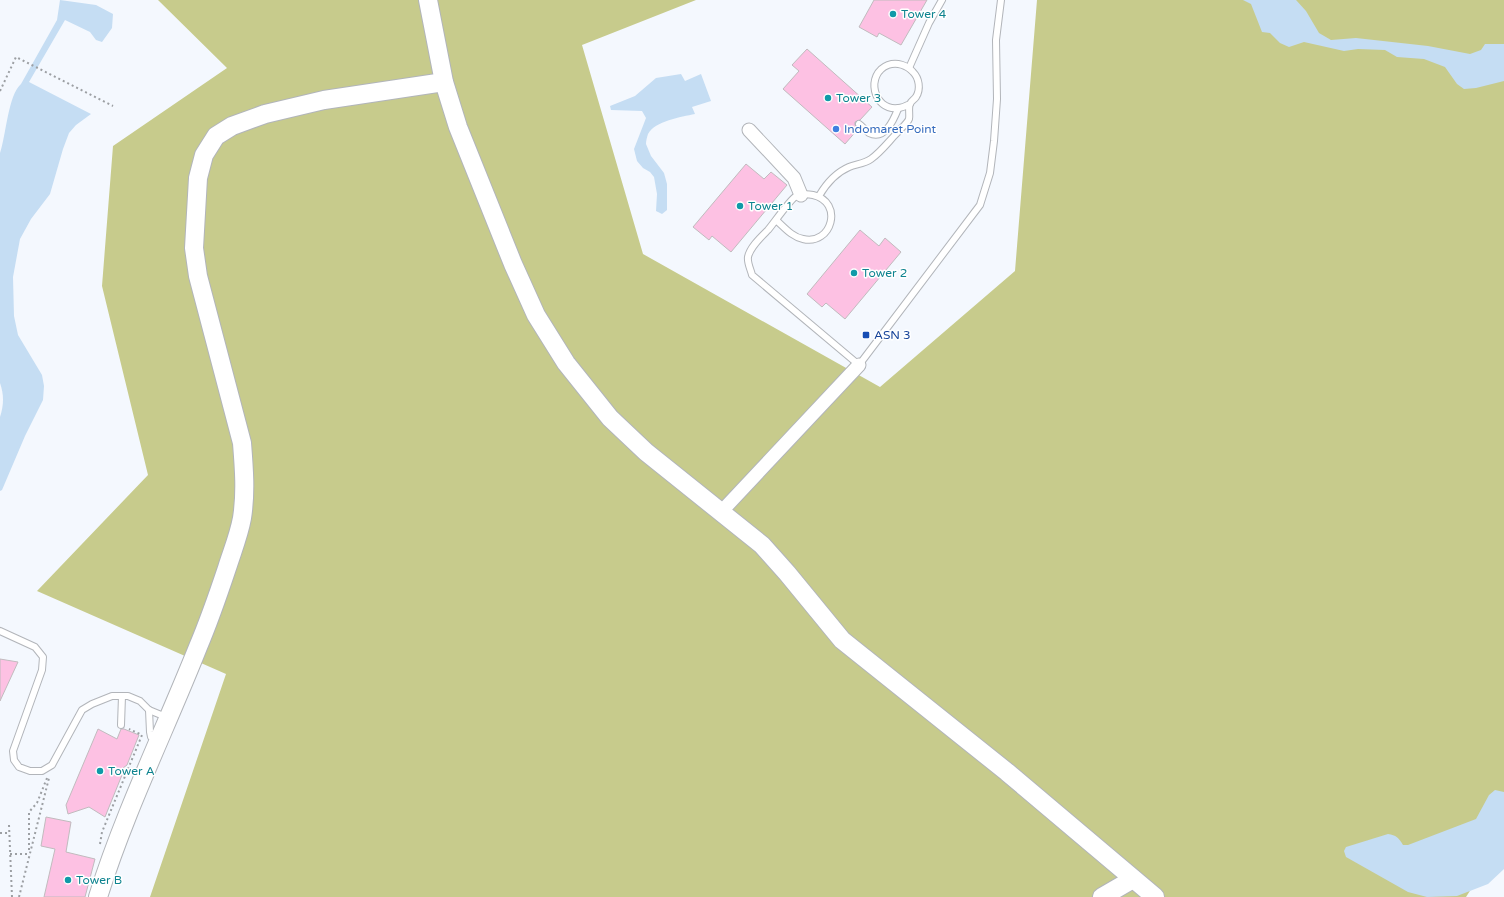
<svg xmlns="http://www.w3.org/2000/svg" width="1504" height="897" viewBox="0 0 1504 897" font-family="'Varela Round',sans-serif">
<rect width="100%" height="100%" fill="#f4f8fe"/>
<!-- green -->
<path fill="#c7cb8c" d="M158,0H696L582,45L643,254L880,387L1015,271L1037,0H1504V838L1466,897H150L226,674L37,591L148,475L102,286L113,146L227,68Z"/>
<!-- water -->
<g fill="#c5ddf3">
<path d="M60,0L96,5L113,14L112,28L102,42L96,40L90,32L65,20L29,82L91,114L76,125L69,133L63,149L50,194L31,219L20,239L13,277L14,316L18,335L42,375L44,386L43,400L25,436L2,490L0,491V417C4,404 4,395 0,383V153C6,136 8,95 21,84L57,20Z"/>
<path d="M1243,0H1296L1306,11L1319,33L1331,40L1356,38L1428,46L1470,54L1481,50L1485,44H1504V81L1476,88L1464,89L1457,84L1445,67L1424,59L1397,57L1385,50L1358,49L1344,51L1304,42L1289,47L1280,43L1270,33L1262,32L1251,4Z"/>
<path d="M681,74L685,81L701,74L711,101L692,107L695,114C681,117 655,121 648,134C647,137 646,141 646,144L651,156L664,173L667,184V210L662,214L656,211L657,194L654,177L650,172L643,168L637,161L634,149L646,118L642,111L611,110L610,106L635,96L656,78Z"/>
<path d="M1495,790L1504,792V869L1488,884L1457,896L1427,897L1408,892L1346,857L1344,851L1346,847L1388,834C1396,835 1399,838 1403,845H1408L1476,819L1489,795Z"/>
</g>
<!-- building -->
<g fill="#fdc1e3" stroke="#c1bbbe">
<path d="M874,0H927L901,45L879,33L877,37L859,27Z"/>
<path d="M807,49L872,107L860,120L855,122V125L858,129L845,144L783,89L799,71L792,65Z"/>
<path d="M746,164L764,179L771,172L787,185L731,252L712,236L709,240L693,227Z"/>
<path d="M860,230L879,246L885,238L901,252L845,319L826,303L822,307L807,294Z"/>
<path d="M0,659L18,662L0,701Z"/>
<path d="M98,729L117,739L121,729H124L139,735L127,765L123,768L122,775L105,817L89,807L68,814L66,805Z"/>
<path d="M46,817L71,822L66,852L95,859L85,897H44L55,849L41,846Z"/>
</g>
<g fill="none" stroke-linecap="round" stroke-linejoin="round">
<defs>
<g id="lane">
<path d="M909,68L929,23L942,0"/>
<path d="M859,124C862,126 866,131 869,133C885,141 894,119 898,109"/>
<path d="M819,196C826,184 835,173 849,167C856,164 864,164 871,159C881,152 889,141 897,133C900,129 907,124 909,119C910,115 908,108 910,104C911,101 914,100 916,97C921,89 919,78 913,72C907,65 897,62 888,65C865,74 873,111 898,108C902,108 906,106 910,104"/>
<path d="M776,220C784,227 792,237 803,239C832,246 844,202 813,195C808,194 800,194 795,197C790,200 773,224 768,230C761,237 750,247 748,257C747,263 751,270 752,275L859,365L980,205L990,173L994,141L997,99L996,40L1001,0"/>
<path d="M0,631L35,647L43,657L42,670L13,751L14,760L19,767L30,771H42L52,765L82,710L92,704L112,696H128L140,701L149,710L166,717"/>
<path d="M149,710L150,732L151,737L156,740"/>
<path d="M121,725L122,696"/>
</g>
<g id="street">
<path d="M749,130L794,178L801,195"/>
<path d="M722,511L859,365"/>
</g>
<g id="secondary">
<path d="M428,0L444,82L458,127L513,264L536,315L566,363L610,418L646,452L762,545L787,573L842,640L1007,772L1155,897"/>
<path d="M98,897C125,811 165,730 198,647C209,621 218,595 227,568C232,552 239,535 242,518C246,493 244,468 242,443L198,276L194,248L198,178L204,155L216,136L232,126L265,114L324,100L444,82"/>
<path d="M1102,897L1133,879"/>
</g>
</defs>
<!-- lane casing -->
<use href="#lane" stroke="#b2b5ba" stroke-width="8"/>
<!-- street casing -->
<use href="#street" stroke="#b2b5ba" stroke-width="15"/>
<!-- secondary casing -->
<use href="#secondary" stroke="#b2b5ba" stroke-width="20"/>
<!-- path -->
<g stroke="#9c9fa3" stroke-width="2" stroke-dasharray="2 3" stroke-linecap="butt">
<path d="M0,91L16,57L113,106"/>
<path d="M9,825L12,897"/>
<path d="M0,833H9"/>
<path d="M100,844L102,832L142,735L129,729"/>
<path d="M29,850V812L37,803L47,778"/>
<path d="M10,854H29"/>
<path d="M19,897L49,778"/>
</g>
<!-- lane -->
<use href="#lane" stroke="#fff" stroke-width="6"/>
<!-- street -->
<use href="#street" stroke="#fff" stroke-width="13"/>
<!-- secondary -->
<use href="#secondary" stroke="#fff" stroke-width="18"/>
</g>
<!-- markers -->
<g fill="#0f9aa8" stroke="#fff" stroke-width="1.5">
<circle cx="893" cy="14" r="4"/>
<circle cx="828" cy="98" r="4"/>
<circle cx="740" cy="206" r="4"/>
<circle cx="854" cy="273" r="4"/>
<circle cx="100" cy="771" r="4"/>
<circle cx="68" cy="880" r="4"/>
</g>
<circle fill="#3f7fe0" stroke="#fff" stroke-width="1.5" cx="836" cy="129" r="4"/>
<rect fill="#1a4fb4" stroke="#fff" stroke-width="1.5" x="862" y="331" width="8" height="8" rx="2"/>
<g text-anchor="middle" stroke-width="3" stroke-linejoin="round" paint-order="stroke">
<!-- culture labels -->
<g font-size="12" fill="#0d838f" stroke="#fff" text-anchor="start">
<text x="901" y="18">Tower 4</text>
<text x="836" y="102">Tower 3</text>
<text x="748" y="210">Tower 1</text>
<text x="862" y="277">Tower 2</text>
<text x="108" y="775">Tower A</text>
<text x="76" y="884">Tower B</text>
</g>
<!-- shop labels -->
<g font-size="12" fill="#366cbe" stroke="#fff" text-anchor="start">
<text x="844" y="133">Indomaret Point</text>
</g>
<!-- transit labels -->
<g font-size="12" fill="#164399" stroke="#fff" text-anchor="start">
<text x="874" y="339">ASN 3</text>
</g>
</g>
</svg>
